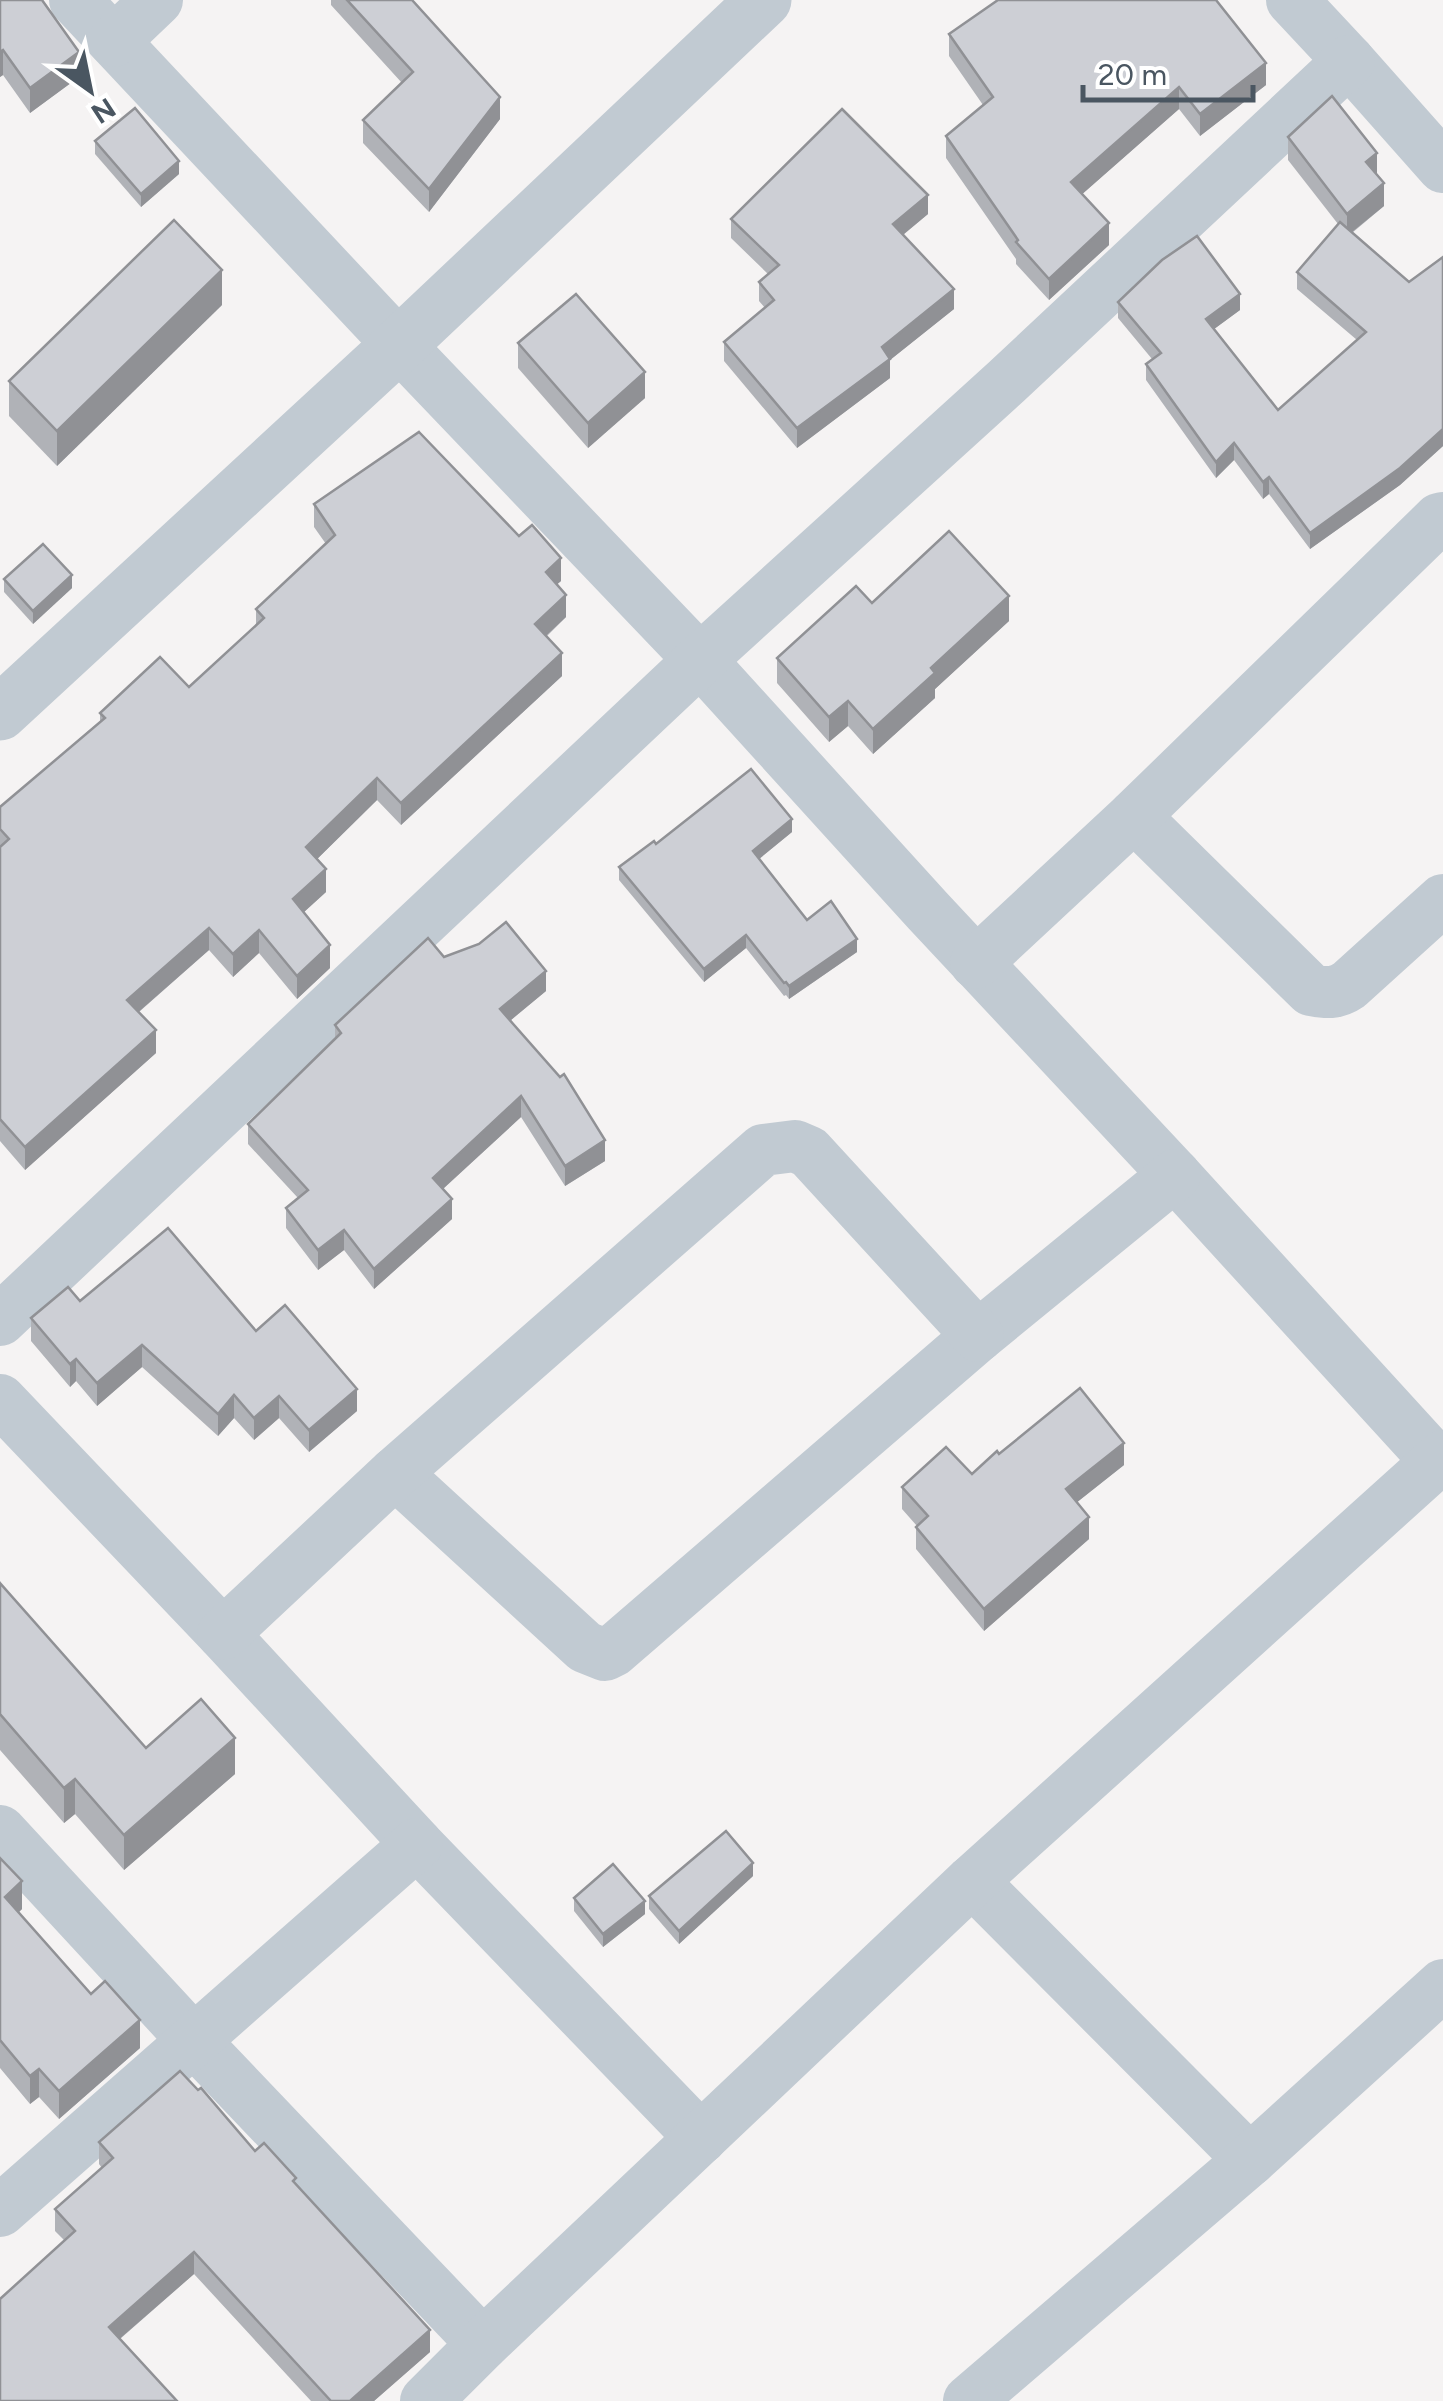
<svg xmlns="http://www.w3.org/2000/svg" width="1443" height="2401" viewBox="0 0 1443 2401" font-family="Figtree,sans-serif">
<rect width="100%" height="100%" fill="#f5f3f3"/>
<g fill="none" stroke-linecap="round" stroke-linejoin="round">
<!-- minor -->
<g stroke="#c1cad2" stroke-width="52">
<path d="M75,0L399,345L700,660L928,911L1175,1175L1437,1462"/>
<path d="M1292,0L1349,61L1443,167"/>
<path d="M114,41L157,0"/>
<path d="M1134,816L1311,990C1326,993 1336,994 1349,985L1443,900"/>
<path d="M976,963L1134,816L1439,519L1443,518"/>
<path d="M0,1320L700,660L1006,382L1349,61"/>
<path d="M0,1400L223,1634L417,1844L701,2138"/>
<path d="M395,1473L585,1647L605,1655L613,1651L978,1336L1175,1175"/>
<path d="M223,1634L395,1473L763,1150L795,1146L809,1152L978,1336"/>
<path d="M0,1831L195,2042L483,2344"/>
<path d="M972,1881L1250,2160"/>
<path d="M0,2211L417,1844"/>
<path d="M426,2401L483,2344L972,1881L1443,1456"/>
<path d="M969,2401L1250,2160L1443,1985"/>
</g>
<!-- tertiary -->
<path stroke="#c1cad2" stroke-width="55" d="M0,713L399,345L764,0"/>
</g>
<!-- wall -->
<g fill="#b0b2b7">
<path d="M0,0L79,77L30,113L3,75L0,77Z"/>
<path d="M331,0H412L500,119L429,212L363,143V120L402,83L331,5Z"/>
<path d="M949,34L1266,85L1200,136L1179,109L1082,194L1109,245L1049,300L1016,264V259L946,158V136L983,105L949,56Z"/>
<path d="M1288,137L1377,175L1384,206L1352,233L1409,282L1443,257V446L1400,485L1310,549L1269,494L1263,499L1234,460L1216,478L1146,380V364L1152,359L1118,318V302L1240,310L1214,329L1278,410L1357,340L1297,289V272L1338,224L1288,160Z"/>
<path d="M95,141L179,174L141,207L95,154Z"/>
<path d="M928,214L903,235L954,309L890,360V378L797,448L724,361V342L765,308L759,301V282L768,274L731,238V219Z"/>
<path d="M222,305L57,466L9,416V381Z"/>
<path d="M518,343L645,398L588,448L518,368Z"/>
<path d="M314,504L561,581L557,584L566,617L547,636L562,676L401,825L377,800L317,859L326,892L304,912L330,968L297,999L259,953L233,977L209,950L139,1012L156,1053L25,1170L0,1141V807L100,721V713L189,687L256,626V609L326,544L314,527Z"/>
<path d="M4,579L72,588L33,624L4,592Z"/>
<path d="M872,603L1009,621L935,689V698L873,754L848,726L829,742L777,683V658Z"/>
<path d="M792,832L759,859L807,920L857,952L789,999L786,995L784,996L746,948L704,982L619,880V867L656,844Z"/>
<path d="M444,957L546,991L511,1020L605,1161L565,1186L521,1117L443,1189L452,1219L374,1289L344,1250L318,1270L286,1228V1208L298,1198L248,1144V1124L335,1040V1025Z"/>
<path d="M80,1301L256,1331L357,1411L309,1452L279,1418L254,1440L234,1418L218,1436L142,1367L97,1406L76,1381L70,1387L31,1341V1318Z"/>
<path d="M999,1454L1124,1465L1077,1502L1089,1539L984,1631L916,1549V1527L917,1526L902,1509V1487L972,1474Z"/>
<path d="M0,1583L146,1748L235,1774L124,1870L75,1814L64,1823L0,1750Z"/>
<path d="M0,1858L22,1909L19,1912L140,2048L59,2119L39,2097L30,2104L0,2068Z"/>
<path d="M753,1876L679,1944L649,1909V1896Z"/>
<path d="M574,1898L645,1914L603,1947L574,1911Z"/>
<path d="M99,2142L255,2151L296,2184L430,2352L374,2401H311L194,2274L120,2339L0,2401L65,2241L55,2231V2209L102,2168L99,2164Z"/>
</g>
<!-- shaded-wall -->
<g fill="#909195">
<path d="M3,50V75L0,77V52Z"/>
<path d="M79,52V77L30,113V88Z"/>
<path d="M1266,63V85L1200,136V114Z"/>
<path d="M1179,87V109L1071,204V182Z"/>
<path d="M500,97V119L429,212V189Z"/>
<path d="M1377,153V175L1366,162Z"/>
<path d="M179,161V174L141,207V194Z"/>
<path d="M1384,183V206L1347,236V214Z"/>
<path d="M928,195V214L893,243V224Z"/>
<path d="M1109,223V245L1049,300V279Z"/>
<path d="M222,270V305L57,466V431Z"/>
<path d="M954,289V309L890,360V378L797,448V428L882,347Z"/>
<path d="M1240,294V310L1206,335V319Z"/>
<path d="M645,372V398L588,448V423Z"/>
<path d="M1443,429V446L1400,485L1310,549V533Z"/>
<path d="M1234,443V460L1216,478V462Z"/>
<path d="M1269,477V494L1263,499V482Z"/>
<path d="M561,558V581L546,594V572Z"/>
<path d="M72,575V588L33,624V611Z"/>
<path d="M566,595V617L535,646V624Z"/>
<path d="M1009,596V621L935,689V698L873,754V729L931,668Z"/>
<path d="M562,653V676L401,825V803Z"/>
<path d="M848,701V726L829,742V717Z"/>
<path d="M377,778V800L306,870V847Z"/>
<path d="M792,819V832L753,864V851Z"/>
<path d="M326,869V892L293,922V899Z"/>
<path d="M209,928V950L127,1022V1000Z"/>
<path d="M259,930V953L233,977V954Z"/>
<path d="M746,935V948L704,982V969Z"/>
<path d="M857,939V952L789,999V986Z"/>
<path d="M330,945V968L297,999V976Z"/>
<path d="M546,971V991L500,1029V1009Z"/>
<path d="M156,1030V1053L25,1170V1147Z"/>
<path d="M521,1096V1117L433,1198V1178Z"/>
<path d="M605,1140V1161L565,1186V1166Z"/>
<path d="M452,1199V1219L374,1289V1269Z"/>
<path d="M344,1230V1250L318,1270V1250Z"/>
<path d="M142,1345V1367L97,1406V1383Z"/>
<path d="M76,1359V1381L70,1387V1364Z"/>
<path d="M357,1389V1411L309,1452V1430Z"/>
<path d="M234,1395V1418L218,1436V1414Z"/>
<path d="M279,1396V1418L254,1440V1418Z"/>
<path d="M1124,1443V1465L1066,1511V1489Z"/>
<path d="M1089,1517V1539L984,1631V1609Z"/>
<path d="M235,1738V1774L124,1870V1835Z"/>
<path d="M75,1779V1814L64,1823V1788Z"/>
<path d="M753,1863V1876L679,1944V1931Z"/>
<path d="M22,1881V1909L5,1925V1897Z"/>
<path d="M645,1901V1914L603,1947V1934Z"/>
<path d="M140,2020V2048L59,2119V2091Z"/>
<path d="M39,2069V2097L30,2104V2076Z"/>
<path d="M194,2252V2274L109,2348V2327Z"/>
<path d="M430,2330V2352L374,2401H350Z"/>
</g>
<!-- building -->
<g fill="#cdcfd5" stroke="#909195" stroke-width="2.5">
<path d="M0,0H42L79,52L30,88L3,50L0,52Z"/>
<path d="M347,0H412L500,97L429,189L363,120L413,72Z"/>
<path d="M998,0H1216L1266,63L1200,114L1179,87L1071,182L1109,223L1049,279L1016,242L1018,240L946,136L993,97L949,34Z"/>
<path d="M1332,96L1377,153L1366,162L1384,183L1347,214L1288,137Z"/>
<path d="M135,108L179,161L141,194L95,141Z"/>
<path d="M842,109L928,195L893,224L954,289L882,347L890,359L797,428L724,342L774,300L759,282L779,265L731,219Z"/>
<path d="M174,220L222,270L57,431L9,381Z"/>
<path d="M1340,222L1409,282L1443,257V429L1400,468L1310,533L1269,477L1263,482L1234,443L1216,462L1146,364L1161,353L1118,302L1162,260L1197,236L1240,294L1206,319L1278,410L1366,332L1297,272Z"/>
<path d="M576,294L645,372L588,423L518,343Z"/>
<path d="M419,432L519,536L532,525L561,558L546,572L566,595L535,624L562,653L401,803L377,778L306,847L326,869L293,899L330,945L297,976L259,930L233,954L209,928L127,1000L156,1030L25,1147L0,1119V847L9,839L0,829V807L105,718L100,713L160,657L189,687L264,618L256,609L335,535L314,504Z"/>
<path d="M949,531L1009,596L931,668L935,673L873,729L848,701L829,717L777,658L856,586L872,603Z"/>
<path d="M43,544L72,575L33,611L4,579Z"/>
<path d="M751,769L792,819L753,851L807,920L831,901L857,939L789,986L786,982L784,983L746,935L704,969L619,867L654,841L656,844Z"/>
<path d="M506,922L546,971L500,1009L560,1077L564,1074L605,1140L565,1166L521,1096L433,1178L452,1199L374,1269L344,1230L318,1250L286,1208L308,1190L248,1124L341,1033L335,1025L428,938L444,957L479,944Z"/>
<path d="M168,1228L256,1331L285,1305L357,1389L309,1430L279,1396L254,1418L234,1395L218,1414L142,1345L97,1383L76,1359L70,1364L31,1318L68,1287L80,1301Z"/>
<path d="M1080,1388L1124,1443L1066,1489L1089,1517L984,1609L916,1527L928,1516L902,1487L946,1447L972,1474L997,1451L999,1454Z"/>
<path d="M0,1583L146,1748L201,1699L235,1738L124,1835L75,1779L64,1788L0,1714Z"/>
<path d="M726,1831L753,1863L679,1931L649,1896Z"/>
<path d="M0,1858L22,1881L5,1897L91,1994L105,1981L140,2020L59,2091L39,2069L30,2076L0,2040Z"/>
<path d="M613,1864L645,1901L603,1934L574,1898Z"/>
<path d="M180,2071L198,2090L201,2088L255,2151L264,2143L296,2178L293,2181L430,2330L350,2401H331L194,2252L109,2327L177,2401H0V2299L75,2231L55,2209L113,2158L99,2142Z"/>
</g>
<!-- north arrow -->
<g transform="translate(90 90) rotate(147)" stroke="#ffffff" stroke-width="8" paint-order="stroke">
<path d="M0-8L18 38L0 25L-18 38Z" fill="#4a5661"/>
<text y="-15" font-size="28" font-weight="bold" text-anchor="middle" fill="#4a5661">N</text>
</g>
<!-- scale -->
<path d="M1083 85v15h170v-15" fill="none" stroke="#4a5661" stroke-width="5"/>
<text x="1098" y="85" font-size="30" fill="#4a5661" stroke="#ffffff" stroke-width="8" paint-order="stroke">20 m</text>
</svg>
